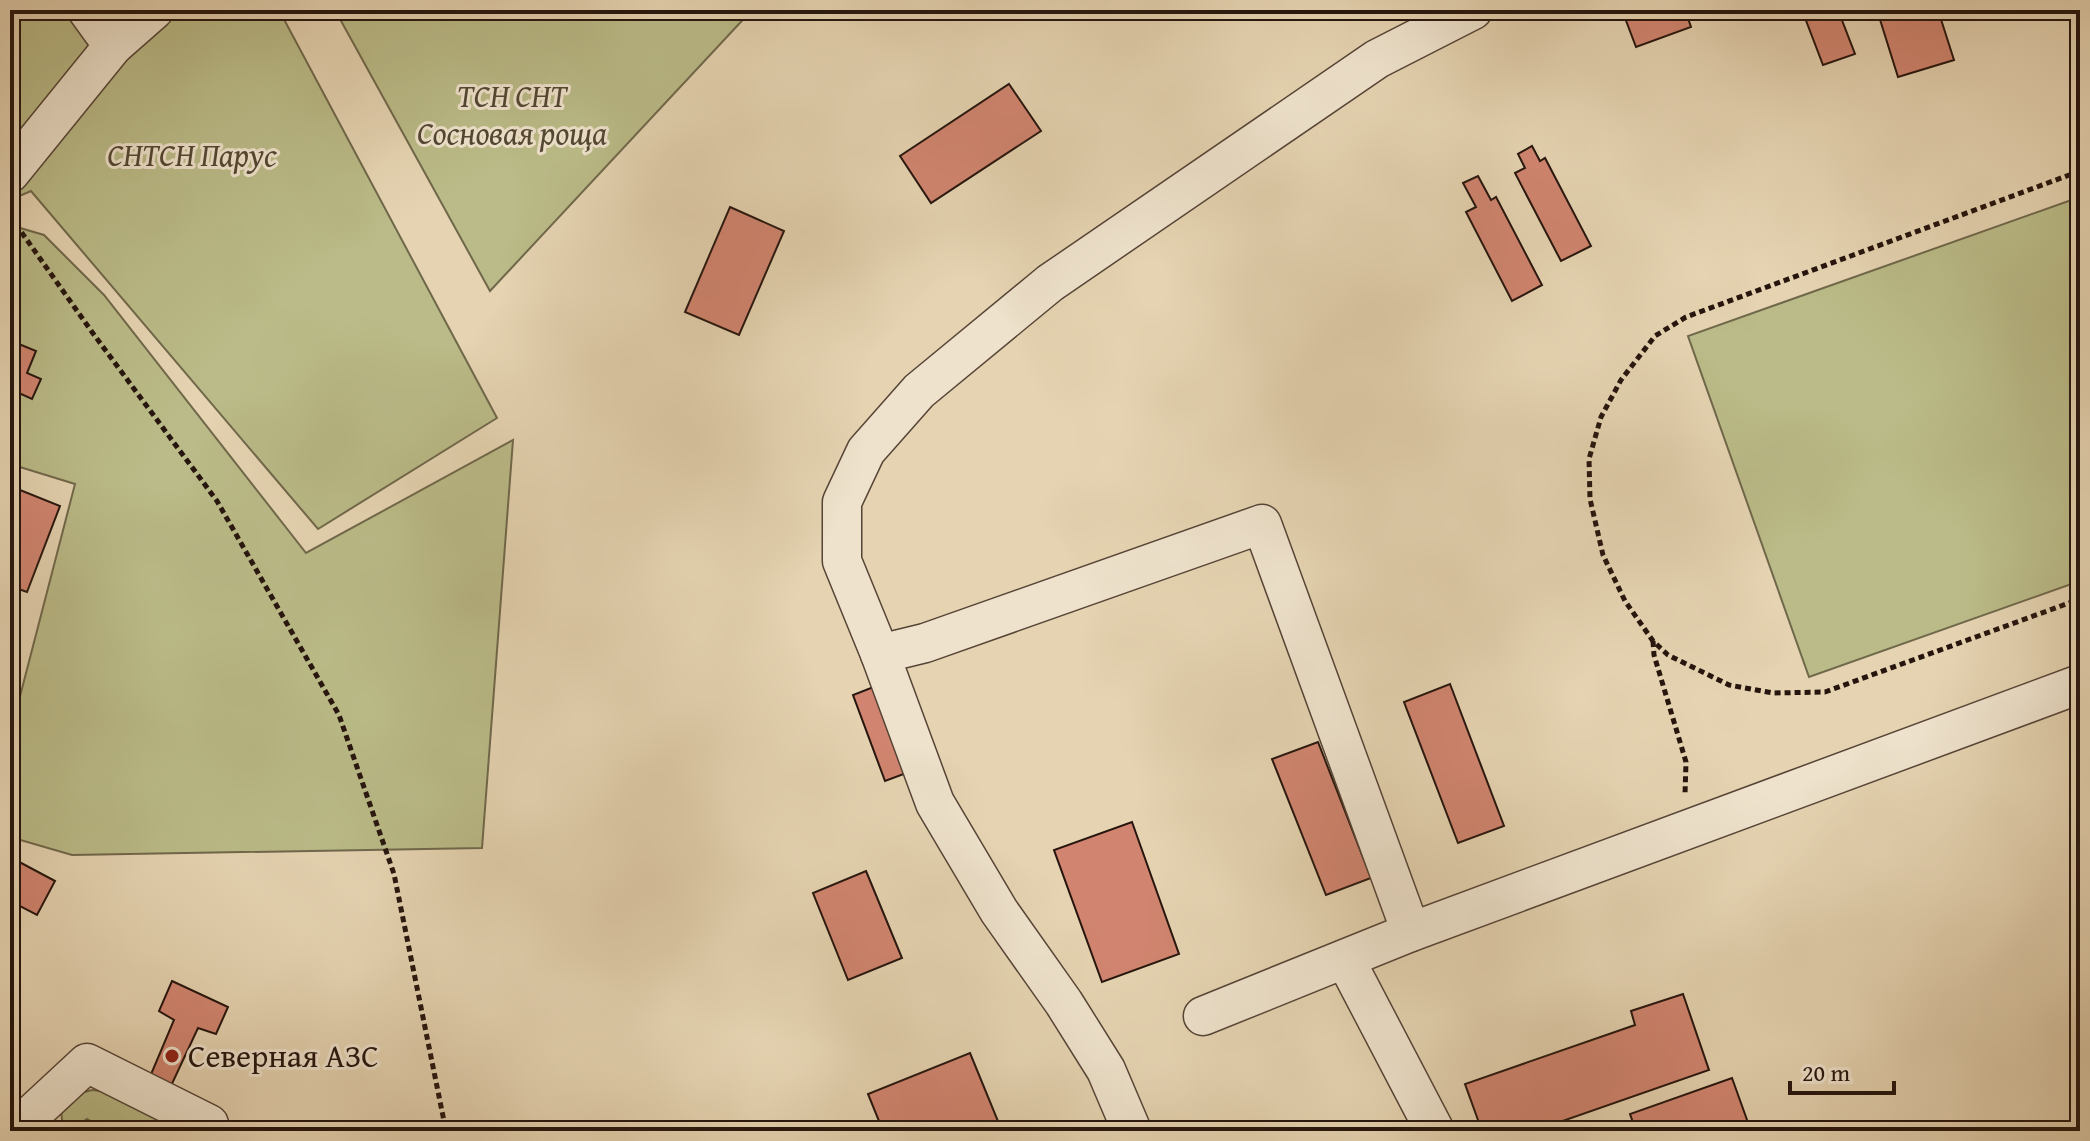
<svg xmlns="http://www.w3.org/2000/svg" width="2090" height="1141" viewBox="0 0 2090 1141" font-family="'Gentium Book Plus',serif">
<rect width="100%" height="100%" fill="#e5d3b1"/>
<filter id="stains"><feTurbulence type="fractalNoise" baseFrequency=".0025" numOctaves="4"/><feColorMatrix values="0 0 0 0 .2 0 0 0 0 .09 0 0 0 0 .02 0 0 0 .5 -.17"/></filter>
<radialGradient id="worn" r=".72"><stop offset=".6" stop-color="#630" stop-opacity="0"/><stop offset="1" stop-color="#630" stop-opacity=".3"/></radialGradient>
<!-- green -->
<g fill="#babb88" stroke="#70684b" stroke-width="2">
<path d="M10,10H279L497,418L318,529L31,191L10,200Z"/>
<path d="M335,10H752L490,291Z"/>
<path d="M2080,197V581L1809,677L1688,336Z"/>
<path d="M10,225L44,235L104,295L306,553L513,440L482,848L72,855L10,837V735L75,484L10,464Z"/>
<path d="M92,1090L110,1092L171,1124L176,1131H107L87,1119L74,1128L62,1120L61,1109L77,1094Z"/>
</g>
<!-- building -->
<g fill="#d18570" stroke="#26150e" stroke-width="2">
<path d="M1622,10H1685L1691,27L1636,47Z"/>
<path d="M1802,10H1838L1855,54L1823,65Z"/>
<path d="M1877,10H1938L1954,60L1898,77Z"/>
<path d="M1009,84L1041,131L931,203L900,156Z"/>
<path d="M1532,146L1540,161L1545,158L1591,246L1561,261L1515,173L1525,168L1518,154Z"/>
<path d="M1478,176L1491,200L1496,197L1542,285L1512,301L1466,212L1476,207L1463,183Z"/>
<path d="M730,207L784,231L739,335L685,312Z"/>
<path d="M14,342L36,351L27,373L41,379L32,399L10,389V351Z"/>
<path d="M10,486L60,506L27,592L10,586Z"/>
<path d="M881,684L912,771L885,781L853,695Z"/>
<path d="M1450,684L1504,826L1458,843L1404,702Z"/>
<path d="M1318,742L1371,878L1326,895L1272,759Z"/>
<path d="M1132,822L1179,954L1102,982L1054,850Z"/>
<path d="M10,857L55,881L37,915L10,901Z"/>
<path d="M866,871L902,958L848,980L813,893Z"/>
<path d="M172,981L228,1007L216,1034L198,1028L170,1088L149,1079L174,1020L159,1011Z"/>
<path d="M1683,994L1709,1070L1534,1131H1482L1465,1084L1635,1025L1631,1011Z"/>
<path d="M970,1053L1002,1131H883L868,1094Z"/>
<path d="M1732,1078L1751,1131H1636L1630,1114Z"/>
</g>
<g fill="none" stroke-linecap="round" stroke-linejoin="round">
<defs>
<g id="minor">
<path d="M87,10L113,46"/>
<path d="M10,173L113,46L154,10"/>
<path d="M880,654L935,803L999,911L1064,1003L1106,1070L1132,1131"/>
<path d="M1411,932L1262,524L925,643L880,654L842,561V502L866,451L919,391L1050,283L1377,59L1473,10"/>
<path d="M1345,959L1435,1131"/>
<path d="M1203,1016L1411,932L2080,684"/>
<path d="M17,1128L87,1063L209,1124L208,1131"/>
</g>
</defs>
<!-- minor casing -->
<use href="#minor" stroke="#564437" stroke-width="41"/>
<!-- path -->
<g stroke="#26150e" stroke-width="5" stroke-dasharray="6 4" stroke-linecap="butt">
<path d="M2080,171L1686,317L1655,336L1621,380L1601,417L1589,459L1590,499L1603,555L1625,601L1653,641L1668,655L1729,685L1773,693L1825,692L2080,599"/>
<path d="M10,216L92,332L217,501L339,715L394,874L446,1131"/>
<path d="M1653,641L1654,655L1686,762L1685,794"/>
<path d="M2076,965L2080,964"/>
</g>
<!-- minor -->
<use href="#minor" stroke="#eee2cc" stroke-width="38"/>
</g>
<!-- markers -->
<circle fill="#8f2418" stroke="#eee2cc" stroke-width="3" cx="172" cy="1056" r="8"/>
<g text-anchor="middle" stroke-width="6" stroke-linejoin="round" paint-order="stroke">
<!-- park labels -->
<g font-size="32" font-style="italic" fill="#524733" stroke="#eee2cc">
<text x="512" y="107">ТСН СНТ<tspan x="512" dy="37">Сосновая роща</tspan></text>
<text x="192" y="166">СНТСН Парус</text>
</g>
<!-- poi labels -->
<g font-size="32" fill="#26150e" stroke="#eee2cc" text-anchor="start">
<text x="188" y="1067">Северная АЗС</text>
</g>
</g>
<!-- margin -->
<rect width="2090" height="1141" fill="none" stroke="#e5d3b1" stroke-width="40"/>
<rect x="12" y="12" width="2066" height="1117" fill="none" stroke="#26150e" stroke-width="4"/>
<rect x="20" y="20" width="2050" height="1101" fill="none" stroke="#26150e" stroke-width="2"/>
<!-- scale -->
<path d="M1790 1081v12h104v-12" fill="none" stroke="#26150e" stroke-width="4"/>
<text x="1802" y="1081" font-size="24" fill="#26150e" stroke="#eee2cc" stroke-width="6" paint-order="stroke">20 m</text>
<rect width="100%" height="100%" filter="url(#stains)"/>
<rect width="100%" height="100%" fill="url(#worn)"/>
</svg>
